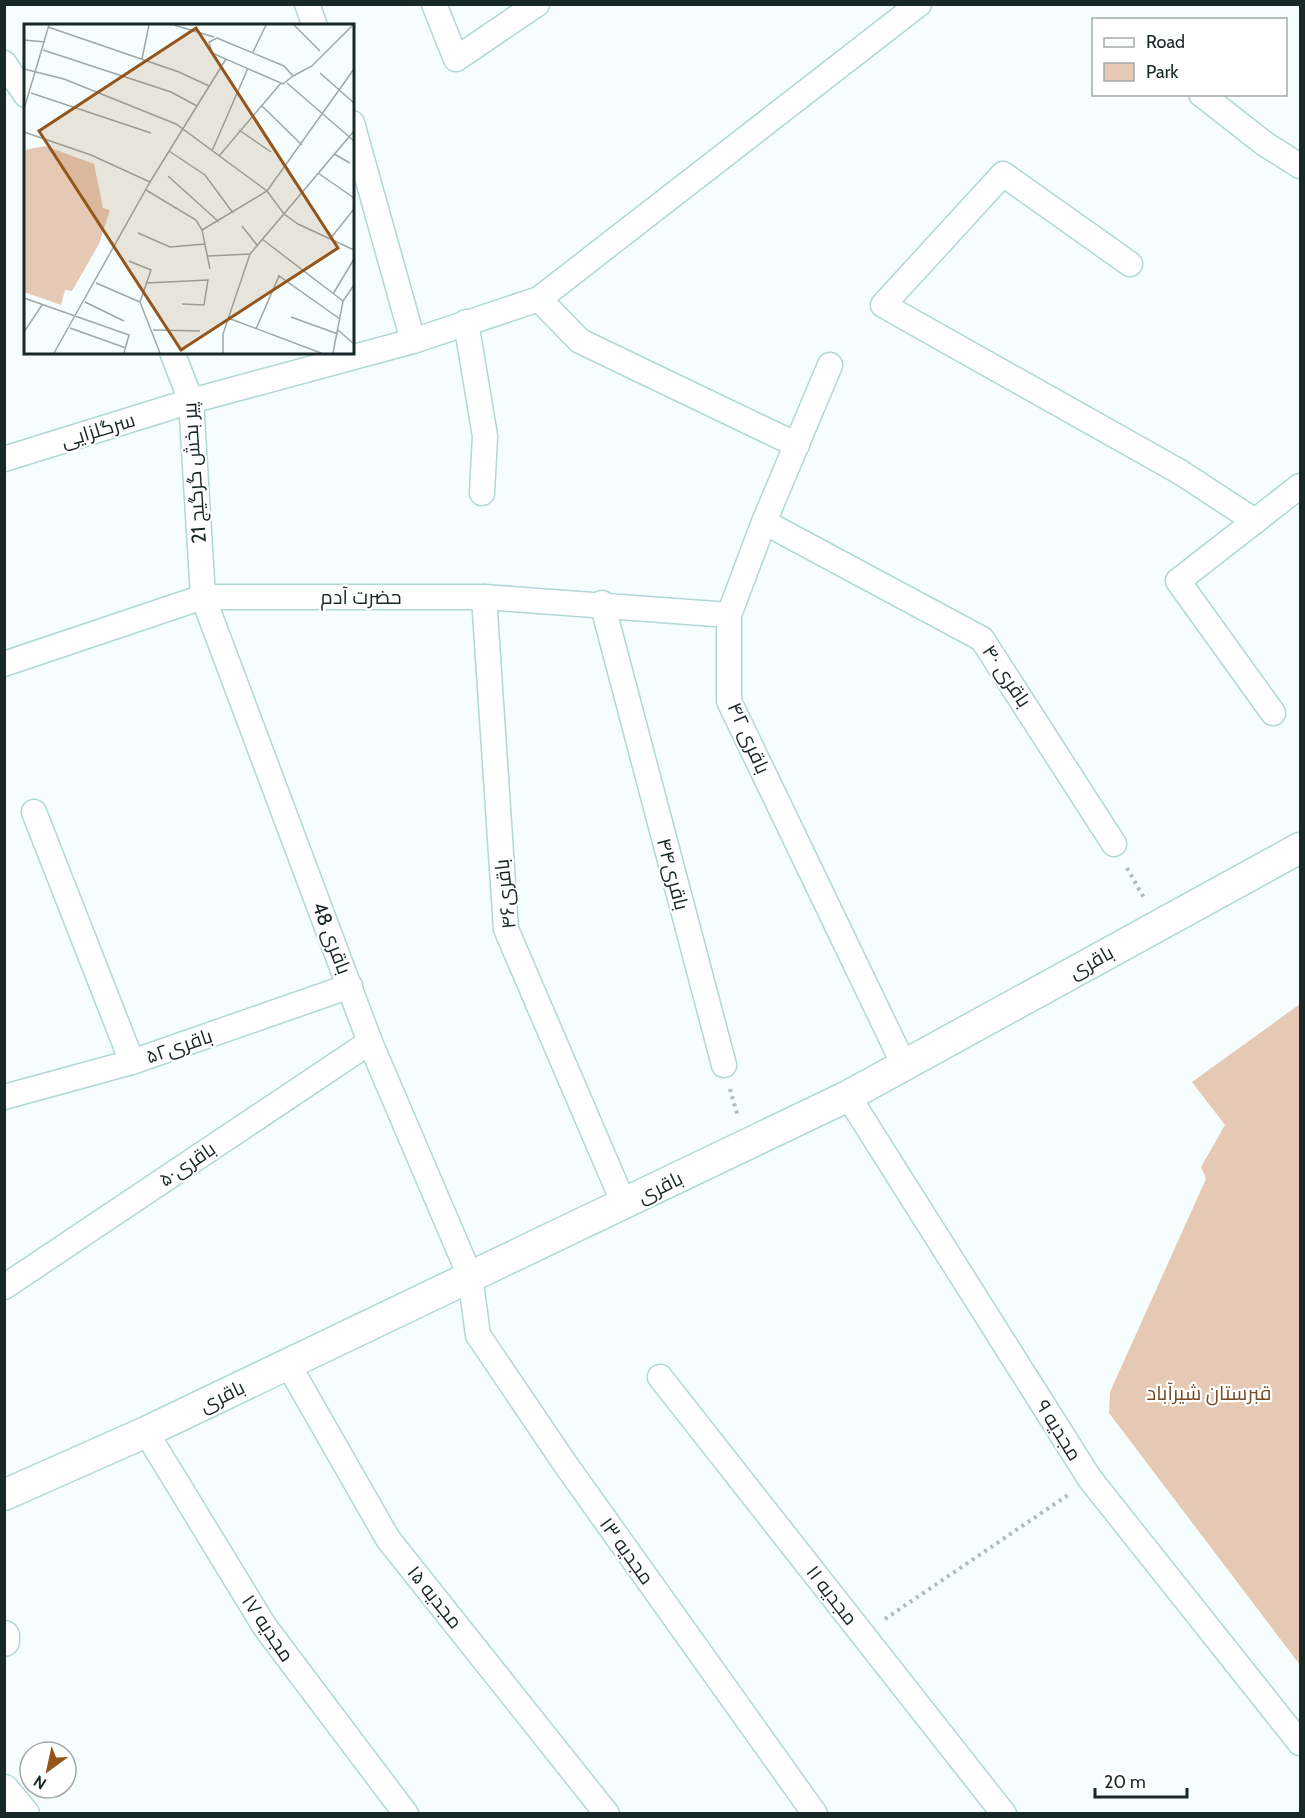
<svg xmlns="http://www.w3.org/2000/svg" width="1305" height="1818" viewBox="0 0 1305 1818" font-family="Cabin,Cairo,sans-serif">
<rect width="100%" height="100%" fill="#f5fdfd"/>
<!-- green -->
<path fill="#e5c9b4" d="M1300,1004V1665L1109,1413L1110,1392L1206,1179L1201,1167L1225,1125L1192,1082Z"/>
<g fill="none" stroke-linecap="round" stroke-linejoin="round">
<defs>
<g id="minor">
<path d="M307,4L315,26"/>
<path d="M434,4L456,59L537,4"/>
<path d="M4,63L26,95"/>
<path d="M1201,94L1265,144L1300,166"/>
<path d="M352,123L413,341"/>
<path d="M1130,264L1003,174L883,305L1180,472L1255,521"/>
<path d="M539,299L580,341L797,445"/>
<path d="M466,322L485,436L482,493"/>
<path d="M172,352L191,401L203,597L370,1042L470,1276L478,1335L566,1465L815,1814"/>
<path d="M830,365L764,522L729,615V701L904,1065"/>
<path d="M4,459L191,401L413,341L539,299L919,4"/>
<path d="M764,522L982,639L1114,844"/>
<path d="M484,597L506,929L624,1204"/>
<path d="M602,603L724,1065"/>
<path d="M4,664L203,597H484L729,615"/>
<path d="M1273,713L1178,581L1300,486"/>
<path d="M34,812L132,1062"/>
<path d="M848,1096L1090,1479L1300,1743"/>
<path d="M4,1097L132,1062L350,986"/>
<path d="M4,1287L370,1042"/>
<path d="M288,1364L388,1539L607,1814"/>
<path d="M660,1377L1004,1814"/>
<path d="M146,1432L265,1627L406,1814"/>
</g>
<g id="tertiary">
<path d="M4,1495L146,1432L848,1096L1300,848"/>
<path d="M4,1636V1641"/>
<path d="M4,1790L24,1814"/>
</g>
</defs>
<!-- minor casing -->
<use href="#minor" stroke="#b0d8d5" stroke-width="27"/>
<!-- tertiary casing -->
<use href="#tertiary" stroke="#b0d8d5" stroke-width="33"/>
<!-- path -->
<g stroke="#b1bcbb" stroke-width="4" stroke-dasharray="3 4.5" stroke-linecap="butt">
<path d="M1127,868L1144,898"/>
<path d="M730,1089L738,1117"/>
<path d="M885,1619L1068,1495"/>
</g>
<!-- minor -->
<use href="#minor" stroke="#fff" stroke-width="24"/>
<!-- tertiary -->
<use href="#tertiary" stroke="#fff" stroke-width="30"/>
</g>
<g text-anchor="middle" stroke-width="4.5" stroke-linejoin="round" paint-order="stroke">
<!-- street labels -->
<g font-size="20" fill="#182827" stroke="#fff">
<text transform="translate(98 430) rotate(-17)" y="7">سرگلزایی</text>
<text transform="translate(194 473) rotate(-94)" y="7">پیر بخش گرگیج 21</text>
<text x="361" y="604">حضرت آدم</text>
<text transform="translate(1007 676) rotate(56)" y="7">باقری ۴۰</text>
<text transform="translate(749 738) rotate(66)" y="7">باقری ۴۲</text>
<text transform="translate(673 874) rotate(75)" y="7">باقری۴۴</text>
<text transform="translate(505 894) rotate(-96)" y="7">باقری۴۶</text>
<text transform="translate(332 938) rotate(69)" y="7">باقری 48</text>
<text transform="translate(1091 962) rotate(-29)" y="7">باقری</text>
<text transform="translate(179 1046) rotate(-19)" y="7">باقری۵۲</text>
<text transform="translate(187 1164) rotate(-34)" y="7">باقری۵۰</text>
<text transform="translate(660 1187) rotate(-26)" y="7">باقری</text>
<text transform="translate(222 1396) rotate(-26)" y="7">باقری</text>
<text transform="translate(1059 1430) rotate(58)" y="7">مجدیه ۹</text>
<text transform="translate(627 1551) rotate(54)" y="7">مجدیه ۱۳</text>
<text transform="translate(832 1595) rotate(52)" y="7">مجدیه ۱۱</text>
<text transform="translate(435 1597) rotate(51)" y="7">مجدیه ۱۵</text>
<text transform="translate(268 1628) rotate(56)" y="7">مجدیه ۱۷</text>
</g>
<!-- park labels -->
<g font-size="20" fill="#764924" stroke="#fff">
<text x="1209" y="1400">قبرستان شیرآباد</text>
</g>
</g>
<!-- overview -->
<g transform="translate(24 24)">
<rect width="330" height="330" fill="#f5fdfd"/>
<path d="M21,122L70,140L79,184L86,186L75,220L48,267L41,266L37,281L0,268V126Z" fill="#e5c9b4"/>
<path fill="none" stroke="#9da8a7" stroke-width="1.5" d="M150,1L190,13M270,1L296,27M24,3L155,48L185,62M193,14L260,42L269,52L259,60L188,29L185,18ZM0,16L21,18M19,26L147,68L173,82M229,28L242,1M118,35L125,1M0,45L40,55L152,100L243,167L260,190L274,200L330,226M296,49L330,79M269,52L288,42L329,1M263,59L330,117M7,69L127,109M237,81L278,121M0,85L25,1M215,106L247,128M0,108L67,131L126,158M145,127L181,151L209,189M188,127L224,44M310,130L326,139M195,132L257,59M294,149L330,174M144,152L195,198M122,166L172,196L178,206L186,245M218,202L233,221M178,206L243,167L330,45M114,209L146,223L181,220M238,215L319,277M306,215L330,185M184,232L226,230M105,237L127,246L116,278L136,329M72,259L116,278M122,259L184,256L180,281L158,280M309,270L330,235M0,274L105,311L100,329M61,278L100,297M267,293L314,310M204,294L297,329M46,304L102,324M232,305L255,252L316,295M129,306L176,307M314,306L330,320M0,308L18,281M30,329L126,158L202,35M199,329V310L226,230L330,107M309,329L319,277L330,261"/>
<path fill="#94551c" fill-opacity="0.15" stroke="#94551c" stroke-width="3" d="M172,4L314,224L157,326L15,107Z"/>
<rect width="330" height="330" fill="none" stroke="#182827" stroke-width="3"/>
</g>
<!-- border -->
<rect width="1305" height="1818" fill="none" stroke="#182827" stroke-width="12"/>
<!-- legend -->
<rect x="1092" y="18" width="195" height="78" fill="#ffffff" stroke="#a3a9a9" stroke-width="1.5"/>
<rect x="1104" y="38" width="30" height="9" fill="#ffffff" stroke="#a3a9a9" stroke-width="1.5"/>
<text x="1146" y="48" font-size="18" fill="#182827">Road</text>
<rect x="1104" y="63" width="30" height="18" fill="#e5c9b4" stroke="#a3a9a9" stroke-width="1.5"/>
<text x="1146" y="78" font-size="18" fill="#182827">Park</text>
<!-- north arrow -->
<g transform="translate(48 1770) rotate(213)"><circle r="28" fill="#ffffff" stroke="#a3a9a9" stroke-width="1.5"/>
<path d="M0-4.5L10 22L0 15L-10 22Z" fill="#94551c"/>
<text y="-9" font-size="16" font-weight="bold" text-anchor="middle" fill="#182827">N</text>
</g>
<!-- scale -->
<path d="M1095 1788v9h92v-9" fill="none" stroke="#182827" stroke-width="3"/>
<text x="1104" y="1788" font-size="18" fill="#182827" stroke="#ffffff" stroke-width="4.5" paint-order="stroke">20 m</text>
</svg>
